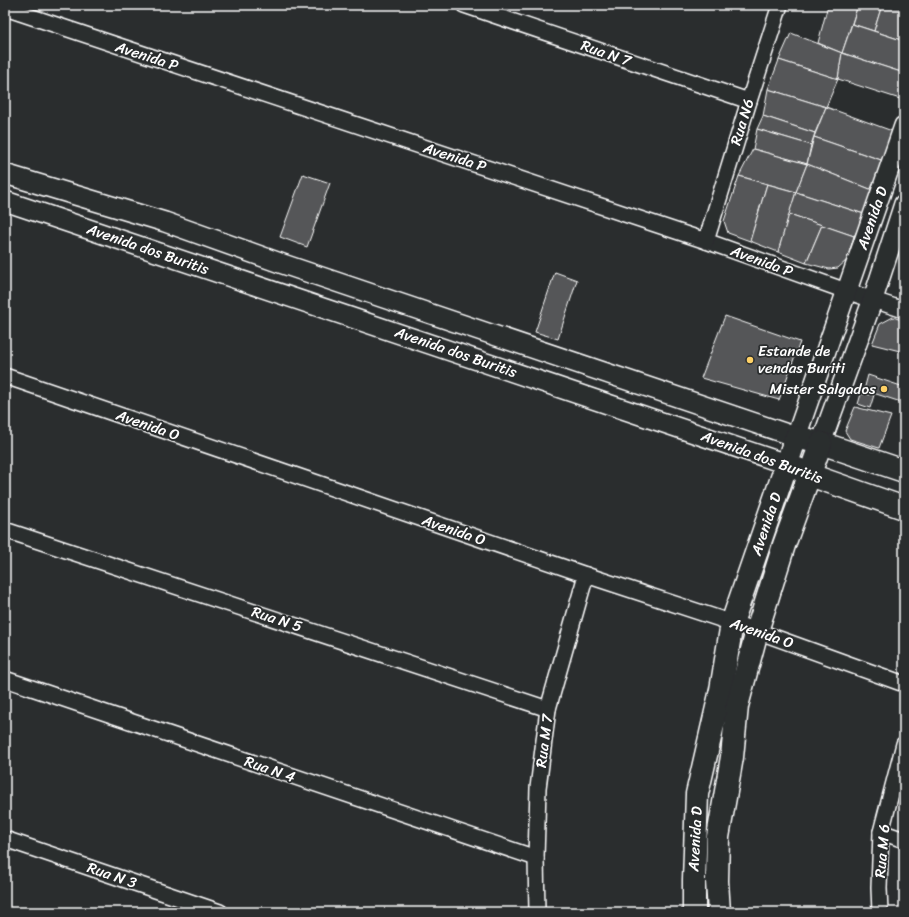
<svg xmlns="http://www.w3.org/2000/svg" width="909" height="917" viewBox="0 0 909 917" font-family="Sriracha,sans-serif">
<rect width="100%" height="100%" fill="#2a2d2e"/>
<filter id="ink" filterUnits="userSpaceOnUse"><feTurbulence type="fractalNoise" baseFrequency=".025" numOctaves="2"/><feDisplacementMap in="SourceGraphic" scale="8" xChannelSelector="R" yChannelSelector="G"/><feConvolveMatrix kernelMatrix="1 2 1 2 8 2 1 2 1" color-interpolation-filters="sRGB"/></filter>
<g filter="url(#ink)">
<!-- building -->
<g fill="#555758" stroke="#fff">
<path d="M828,5H858L842,53L818,43Z"/>
<path d="M858,5H882L874,31L852,24Z"/>
<path d="M882,5H897L904,7V41L874,31Z"/>
<path d="M852,24L904,41V73L842,53Z"/>
<path d="M791,33L842,53L838,79L779,60Z"/>
<path d="M842,53L904,73V86L900,99L838,79Z"/>
<path d="M779,60L838,79L826,107L768,89Z"/>
<path d="M768,89L826,107L815,133L763,116Z"/>
<path d="M826,107L895,132L884,161L814,137Z"/>
<path d="M763,116L815,133L811,145L757,129Z"/>
<path d="M757,129L811,145L807,164L753,149Z"/>
<path d="M814,137L884,161L875,191L807,164Z"/>
<path d="M753,149L807,164L796,192L739,176Z"/>
<path d="M807,164L875,191L867,215L796,192Z"/>
<path d="M303,174L330,183L307,247L280,237Z"/>
<path d="M739,176L767,184L750,241L728,233L724,221Z"/>
<path d="M767,184L796,192L778,252L750,241Z"/>
<path d="M796,192L867,215L854,236L789,214Z"/>
<path d="M789,214L822,225L806,263L778,252Z"/>
<path d="M822,225L854,236L847,260L838,268L829,269L806,263Z"/>
<path d="M555,272L577,280L558,339L535,332Z"/>
<path d="M725,316L800,342L779,400L701,378Z"/>
<path d="M893,317L904,321V352L872,344L880,324Z"/>
<path d="M868,375L904,387V403L864,390Z"/>
<path d="M861,394L874,395L870,408L858,404Z"/>
<path d="M855,407L891,416L879,448L850,439L845,431Z"/>
</g>
<g fill="none" stroke-linecap="round" stroke-linejoin="round">
<defs>
<g id="minor">
<path d="M464,5L749,101"/>
<path d="M5,8L706,241L846,291L904,310"/>
<path d="M706,241L749,101L780,5"/>
<path d="M5,376L586,575L757,631L904,684"/>
<path d="M5,530L548,709"/>
<path d="M5,679L536,858"/>
<path d="M881,832L904,840"/>
<path d="M5,839L220,912"/>
<path d="M537,912L536,858L538,788L548,709L586,575"/>
<path d="M880,912L879,888L881,832L904,744"/>
</g>
<g id="tertiary">
<path d="M5,174L165,222L283,264L796,437L904,126"/>
<path d="M5,201L786,464"/>
<path d="M821,443L873,299L904,204"/>
</g>
<g id="secondary">
<path d="M798,469L810,475L904,508"/>
<path d="M694,912V880L697,794L721,690L732,623L796,437L821,443L904,471"/>
<path d="M719,912L717,881L718,837L732,757L737,706L757,631L784,545L821,443"/>
</g>
</defs>
<!-- minor casing -->
<use href="#minor" stroke="#fff" stroke-width="18"/>
<!-- tertiary casing -->
<use href="#tertiary" stroke="#fff" stroke-width="22"/>
<!-- secondary casing -->
<use href="#secondary" stroke="#fff" stroke-width="25"/>
<!-- minor -->
<use href="#minor" stroke="#2a2d2e" stroke-width="15"/>
<!-- tertiary -->
<use href="#tertiary" stroke="#2a2d2e" stroke-width="19"/>
<!-- secondary -->
<use href="#secondary" stroke="#2a2d2e" stroke-width="22"/>
</g>
</g>
<!-- markers -->
<g fill="#ffd166" stroke="#2a2d2e" stroke-width="1.5">
<circle cx="750" cy="360" r="4"/>
<circle cx="884" cy="389" r="4"/>
</g>
<g text-anchor="middle" stroke-width="3.5" stroke-linejoin="round" paint-order="stroke">
<!-- street labels -->
<g font-size="15" fill="#fff" stroke="#2a2d2e">
<text transform="translate(606 53) rotate(19)" y="5">Rua N 7</text>
<text transform="translate(147 56) rotate(18)" y="5">Avenida P</text>
<text transform="translate(742 122) rotate(-73)" y="5">Rua N6</text>
<text transform="translate(455 157) rotate(18)" y="5">Avenida P</text>
<text transform="translate(872 218) rotate(-71)" y="5">Avenida D</text>
<text transform="translate(148 249) rotate(19)" y="5">Avenida dos Buritis</text>
<text transform="translate(762 261) rotate(20)" y="5">Avenida P</text>
<text transform="translate(456 352) rotate(19)" y="5">Avenida dos Buritis</text>
<text transform="translate(148 425) rotate(19)" y="5">Avenida O</text>
<text transform="translate(762 457) rotate(20)" y="5">Avenida dos Buritis</text>
<text transform="translate(766 524) rotate(-71)" y="5">Avenida D</text>
<text transform="translate(454 530) rotate(19)" y="5">Avenida O</text>
<text transform="translate(277 619) rotate(18)" y="5">Rua N 5</text>
<text transform="translate(762 633) rotate(19)" y="5">Avenida O</text>
<text transform="translate(544 741) rotate(-83)" y="5">Rua M 7</text>
<text transform="translate(270 769) rotate(19)" y="5">Rua N 4</text>
<text transform="translate(695 839) rotate(-87)" y="5">Avenida D</text>
<text transform="translate(882 851) rotate(-85)" y="5">Rua M 6</text>
<text transform="translate(112 875) rotate(19)" y="5">Rua N 3</text>
</g>
<!-- poi labels -->
<g font-size="15" fill="#fff" stroke="#2a2d2e" text-anchor="start">
<text x="758" y="356">Estande de<tspan x="758" dy="17">vendas Buriti</tspan></text>
<text x="876" y="394" text-anchor="end">Mister Salgados</text>
</g>
</g>
<!-- margin -->
<rect width="909" height="917" fill="none" stroke="#2a2d2e" stroke-width="20"/>
<rect x="10" y="10" width="889" height="897" fill="none" stroke="#fff" stroke-width="1.5" filter="url(#ink)"/>
</svg>
